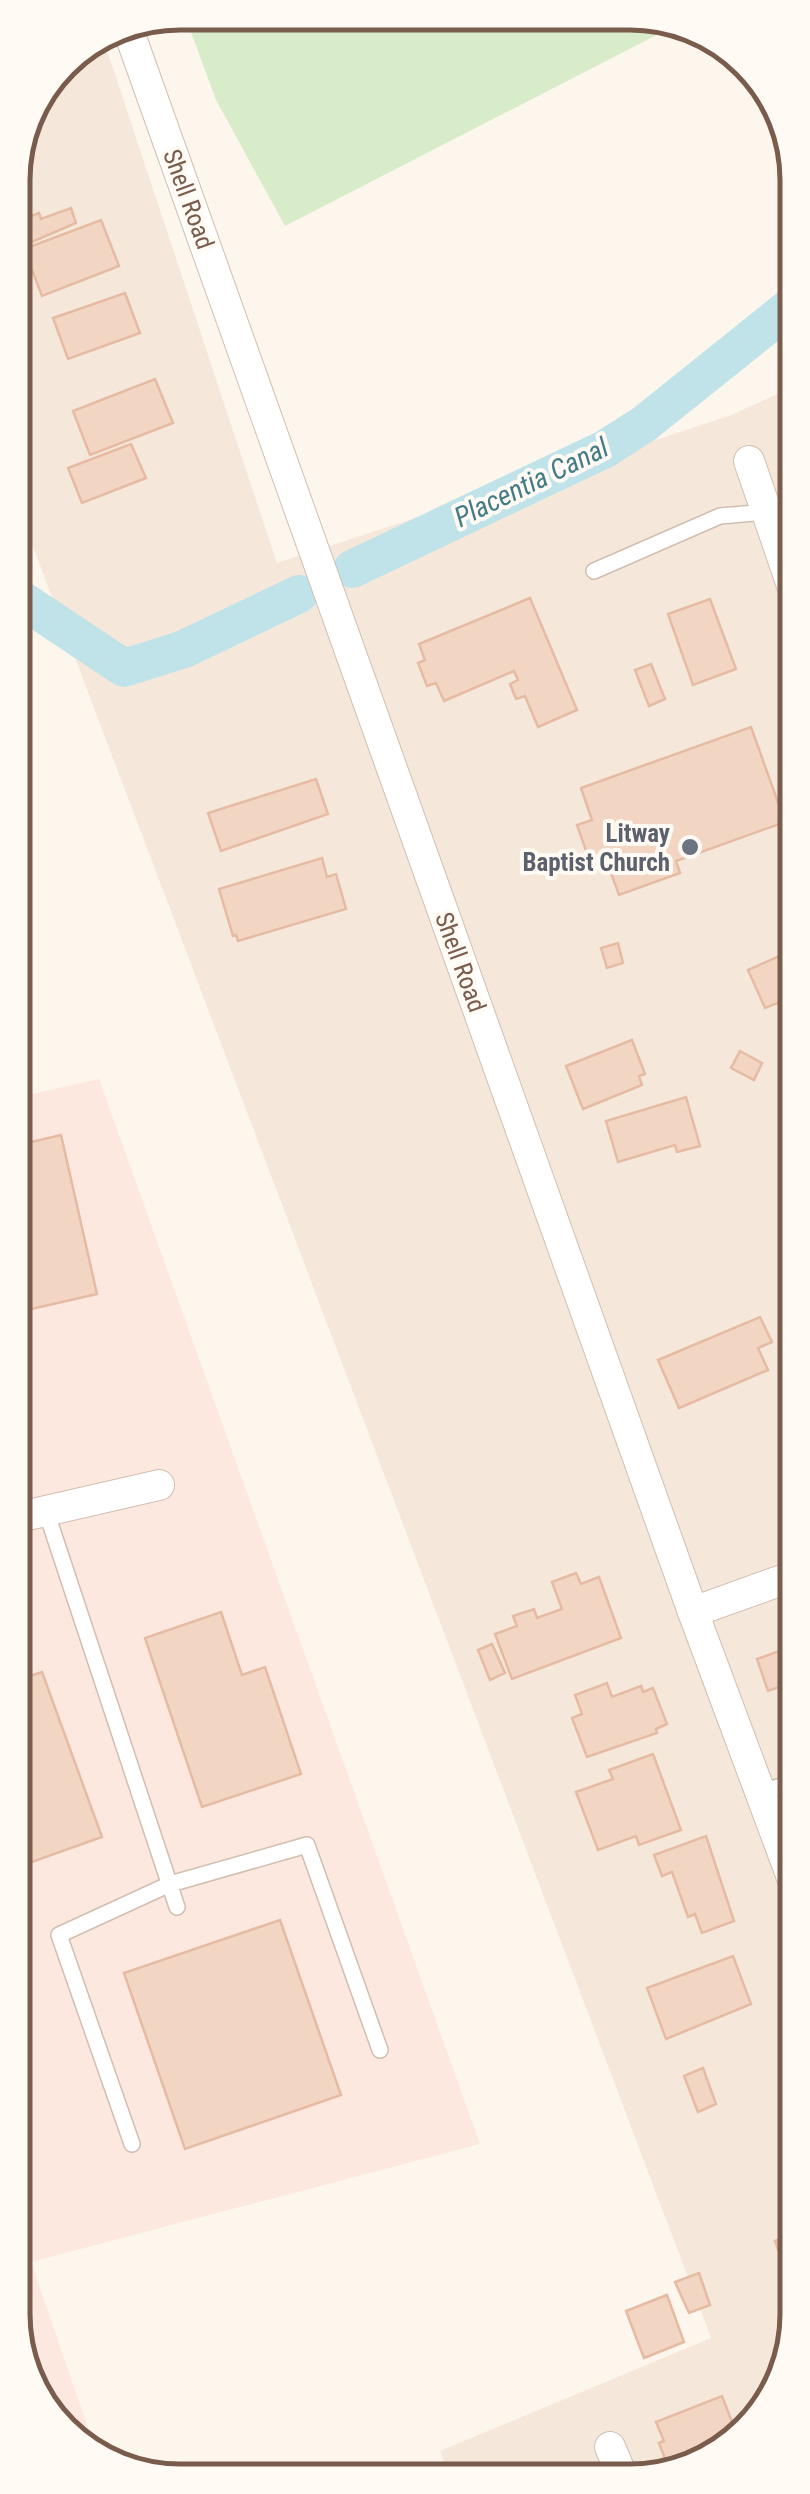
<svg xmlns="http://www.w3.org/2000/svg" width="810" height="2494" viewBox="0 0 810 2494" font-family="'Roboto Condensed',sans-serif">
<rect width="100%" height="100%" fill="#fdf6ec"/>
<!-- residential -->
<path fill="#f5e8da" d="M104,41L277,563L729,416L795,386L797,2324L756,2425L662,2478H450L440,2451L711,2338L13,494V168L30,106L69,54Z"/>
<!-- commercial -->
<path fill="#fde8e0" d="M99,1079L480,2144L31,2262L96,2451L61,2432L16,2346L14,1098Z"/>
<!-- green -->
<path fill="#d8ecc9" d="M184,13L663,16L678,24L285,226L216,100Z"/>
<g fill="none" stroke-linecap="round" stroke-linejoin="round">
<!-- canal -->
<g stroke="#bfe3e8" stroke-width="38">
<path d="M352,569L605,449L644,424L795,303"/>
<path d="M13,594L124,668L184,649L299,594"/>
</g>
</g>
<!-- building -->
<g fill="#f3d5c3" stroke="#e6bba3" stroke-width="2.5">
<path d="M71,208L76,223L13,250V223L39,213L41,219Z"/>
<path d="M101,220L119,266L42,296L24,249Z"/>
<path d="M125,293L140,333L68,359L53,318Z"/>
<path d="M155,379L173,423L90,455L73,411Z"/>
<path d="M131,444L146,478L82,503L68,468Z"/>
<path d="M530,598L577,710L538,727L525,696L516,699L510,684L518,680L514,671L444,701L436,683L427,686L418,663L425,660L419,644Z"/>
<path d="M710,599L736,669L693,685L668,614Z"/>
<path d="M651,664L665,699L649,706L635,670Z"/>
<path d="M751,727L785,822L676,861L680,873L619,895L604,854L589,859L577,825L592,820L581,788Z"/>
<path d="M316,779L328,814L221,851L208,813Z"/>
<path d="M322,858L327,877L336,874L346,909L238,941L236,935L233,936L219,889Z"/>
<path d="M618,943L623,963L607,968L601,948Z"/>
<path d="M795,949L796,1021H794L785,1000L765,1008L748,970Z"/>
<path d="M632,1040L645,1074L639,1076L642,1085L583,1109L566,1066Z"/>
<path d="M740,1051L762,1063L754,1080L731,1068Z"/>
<path d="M686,1097L700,1146L677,1152L675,1145L618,1162L606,1121Z"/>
<path d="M61,1135L97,1294L14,1313V1146Z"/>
<path d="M760,1317L772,1342L758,1348L768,1370L679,1408L658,1360Z"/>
<path d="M576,1573L581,1584L599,1577L621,1638L512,1679L495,1634L517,1626L513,1616L534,1609L537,1618L562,1609L552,1582Z"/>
<path d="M221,1612L242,1675L265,1667L301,1774L202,1807L145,1638Z"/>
<path d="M492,1644L505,1673L490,1680L478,1650Z"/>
<path d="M796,1645V1681L768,1691L757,1659Z"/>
<path d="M42,1672L102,1837L15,1868V1681Z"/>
<path d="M607,1683L612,1697L641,1686L643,1692L653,1688L667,1724L656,1729L657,1733L587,1757L572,1718L582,1714L575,1695Z"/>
<path d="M653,1754L681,1830L639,1845L636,1836L598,1850L576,1792L613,1779L609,1770Z"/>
<path d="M706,1836L734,1921L702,1933L695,1914L688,1917L672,1872L662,1876L654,1855Z"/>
<path d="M280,1920L341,2095L185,2149L124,1973Z"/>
<path d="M733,1956L751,2004L666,2039L647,1988Z"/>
<path d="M703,2068L716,2104L698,2112L684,2076Z"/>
<path d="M797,2232V2272L788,2276L775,2241Z"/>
<path d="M699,2273L710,2305L689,2313L675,2282Z"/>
<path d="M667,2295L684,2342L644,2358L626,2311Z"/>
<path d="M722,2396L737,2435L713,2449L668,2467L659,2443L664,2441L656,2422Z"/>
</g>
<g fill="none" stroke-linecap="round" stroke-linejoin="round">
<defs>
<g id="lane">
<path d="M594,571L720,516L766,512"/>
<path d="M46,1511L177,1907"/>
<path d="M760,1792L796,1782"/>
<path d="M132,2144L59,1935L170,1884L307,1845L380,2050"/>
</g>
<g id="street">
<path d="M129,32L693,1612L797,1891"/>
<path d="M749,461L795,594"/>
<path d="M15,1518L159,1485"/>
<path d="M693,1612L796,1575"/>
<path d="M610,2447L623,2478"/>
</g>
</defs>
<!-- lane casing -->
<use href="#lane" stroke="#d1beb0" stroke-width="18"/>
<!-- street casing -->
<use href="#street" stroke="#d1beb0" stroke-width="32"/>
<!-- lane -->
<use href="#lane" stroke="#fff" stroke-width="15"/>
<!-- street -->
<use href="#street" stroke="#fff" stroke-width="30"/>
</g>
<!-- markers -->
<circle fill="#6b7280" stroke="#fffaf3" stroke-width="4" cx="690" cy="847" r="10"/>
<g text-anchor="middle" stroke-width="8" stroke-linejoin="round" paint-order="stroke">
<!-- street labels -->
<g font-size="25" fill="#7a5c4d" stroke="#fffaf3">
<text transform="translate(189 199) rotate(70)" y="9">Shell Road</text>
<text transform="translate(461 962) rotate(70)" y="9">Shell Road</text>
</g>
<!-- worship labels -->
<g font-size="25" font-weight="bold" fill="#5b616d" stroke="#fffaf3" text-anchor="end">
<text x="670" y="842">Litway<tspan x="670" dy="29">Baptist Church</tspan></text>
</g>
<!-- water labels -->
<g font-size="28" font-style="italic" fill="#437c86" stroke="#fffaf3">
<text transform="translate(531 482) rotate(-26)" y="10">Placentia Canal</text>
</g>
</g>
<!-- crop -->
<path d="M0 0H810V2494H0ZM180 30H630A150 150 0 0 1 780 180V2314A150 150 0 0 1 630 2464H180A150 150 0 0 1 30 2314V180A150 150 0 0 1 180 30Z" fill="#fffaf3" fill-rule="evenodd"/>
<path fill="none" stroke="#7a5c4d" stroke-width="5" d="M180 30H630A150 150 0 0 1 780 180V2314A150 150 0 0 1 630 2464H180A150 150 0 0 1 30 2314V180A150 150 0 0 1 180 30Z"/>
</svg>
